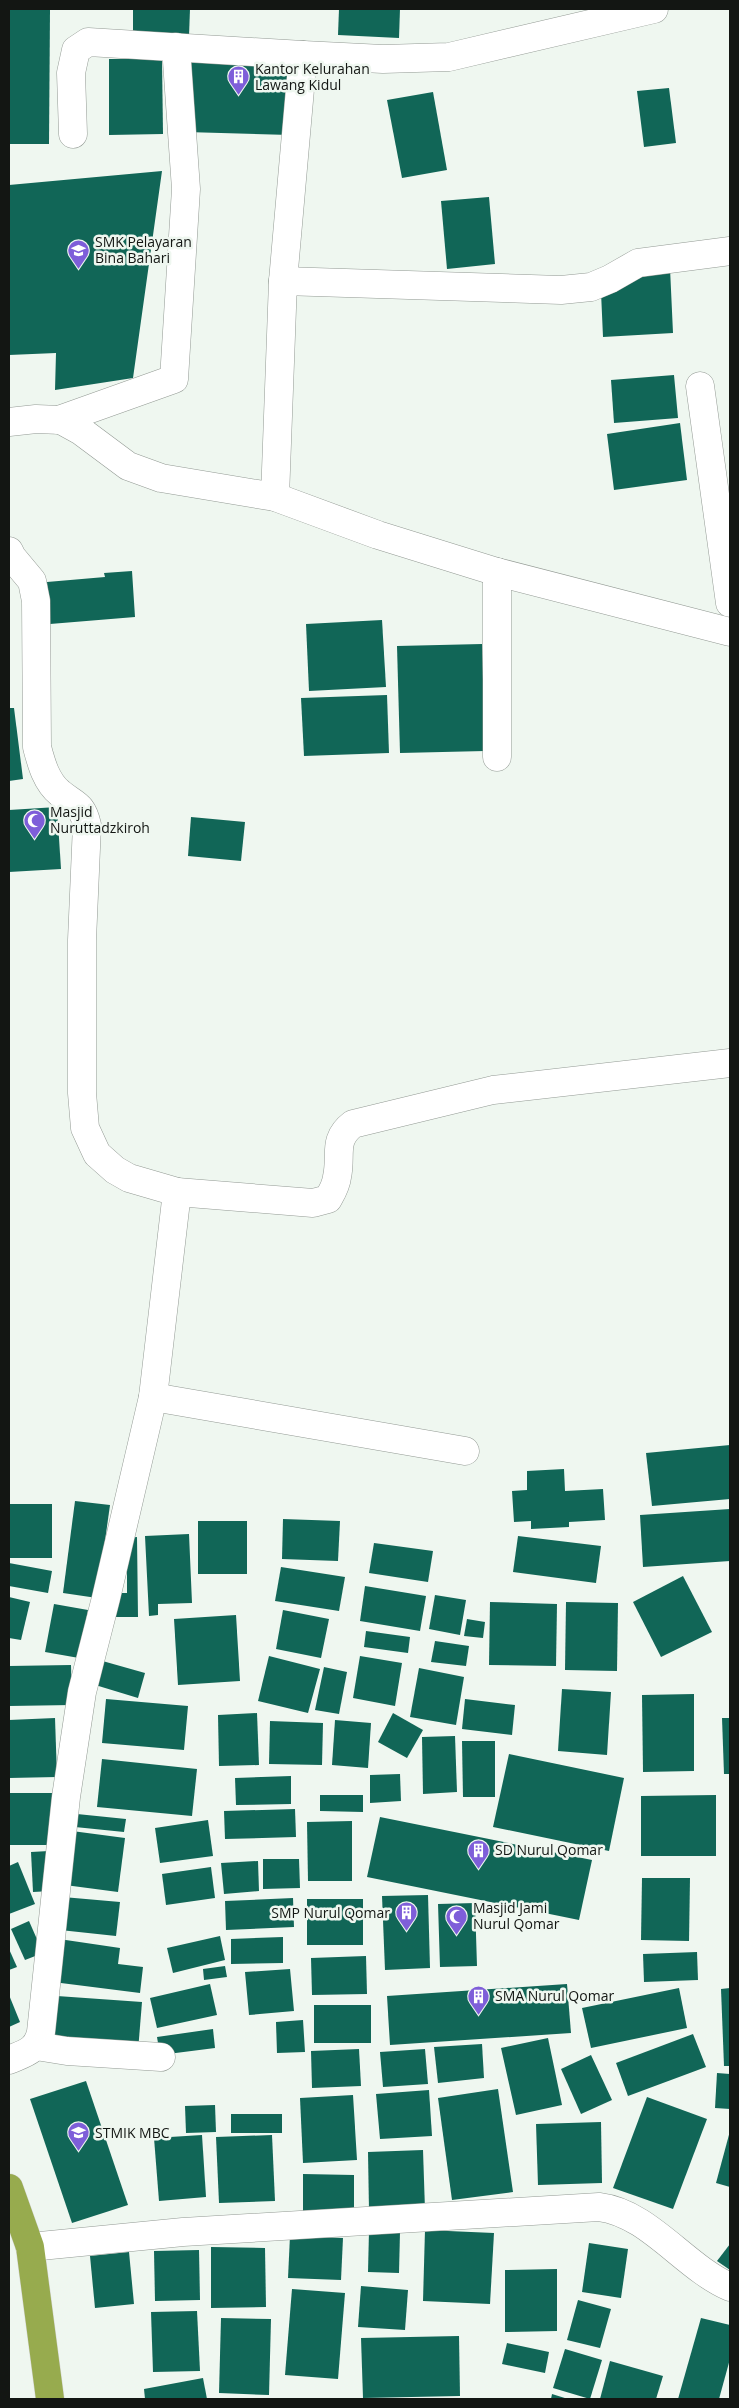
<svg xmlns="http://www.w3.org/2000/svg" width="739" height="2408" viewBox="0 0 739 2408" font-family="'Open Sans',sans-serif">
<rect width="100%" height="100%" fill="#eff7f0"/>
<!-- building -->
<g fill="#116657">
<path d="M133,9H190L189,36L133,34Z"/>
<path d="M339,9H400L399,38L338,35Z"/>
<path d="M9,10H50L49,144H9Z"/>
<path d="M188,57L292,60L290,135L186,132Z"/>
<path d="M109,59H162L163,134L109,135Z"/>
<path d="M669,88L676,143L644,147L637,91Z"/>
<path d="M433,92L447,170L402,178L387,100Z"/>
<path d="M162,171L133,378L55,390L56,353L9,355V185Z"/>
<path d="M489,197L495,264L447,269L441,201Z"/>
<path d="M670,268L673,333L603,337L601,292H617L616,278L647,276V269Z"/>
<path d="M674,375L678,418L614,423L611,380Z"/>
<path d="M680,423L687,480L614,490L607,434Z"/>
<path d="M132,571L135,617L50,624L47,582L105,577L104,573Z"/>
<path d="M382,620L386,687L309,691L306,624Z"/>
<path d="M482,644L485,751L400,753L397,646Z"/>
<path d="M387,695L389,753L304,756L301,698Z"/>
<path d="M9,708H14L23,779L9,781Z"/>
<path d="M57,807L61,869L9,872V810Z"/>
<path d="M191,817L245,822L241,861L188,856Z"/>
<path d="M730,1445V1499L652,1506L646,1453Z"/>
<path d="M564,1469L565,1491L603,1489L605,1520L569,1522V1527L531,1529V1521L514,1522L512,1491L527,1490V1471Z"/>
<path d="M75,1501L110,1505L97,1598L63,1593Z"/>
<rect x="9" y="1504" width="43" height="54"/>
<path d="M730,1509V1561L643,1567L640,1515Z"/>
<path d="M283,1519L340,1521L338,1561L282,1559Z"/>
<rect x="198" y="1521" width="49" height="53"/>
<path d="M189,1534L192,1603L158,1604V1615L149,1616L145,1536Z"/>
<path d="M518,1536L601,1546L596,1583L513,1572Z"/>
<path d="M137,1537L138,1617H114L115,1593H127V1538Z"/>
<path d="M374,1543L433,1551L428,1582L369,1573Z"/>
<path d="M9,1563L52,1571L48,1593L9,1586Z"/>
<path d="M281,1567L345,1577L339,1611L275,1601Z"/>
<path d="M683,1576L712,1632L661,1657L633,1602Z"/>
<path d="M365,1586L426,1596L420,1631L360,1621Z"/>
<path d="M435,1595L466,1600L460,1635L429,1629Z"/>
<path d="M9,1597L30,1602L21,1640L9,1638Z"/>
<path d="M490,1602L557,1604L556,1666L489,1665Z"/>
<path d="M566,1602L618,1603L617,1671L565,1670Z"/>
<path d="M54,1604L88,1610L79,1658L45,1652Z"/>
<path d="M283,1610L329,1619L321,1658L276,1649Z"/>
<path d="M236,1615L240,1681L178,1685L174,1619Z"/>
<path d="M467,1619L485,1622L483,1638L464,1636Z"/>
<path d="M366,1631L410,1637L408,1653L364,1647Z"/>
<path d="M435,1641L469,1646L466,1666L431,1662Z"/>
<path d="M269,1656L320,1669L308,1713L258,1701Z"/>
<path d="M360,1656L402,1663L395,1706L353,1698Z"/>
<path d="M99,1660L145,1673L138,1698L92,1684Z"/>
<path d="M71,1665L72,1705L9,1706V1666Z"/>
<path d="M324,1667L347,1672L339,1714L315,1710Z"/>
<path d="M419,1668L464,1677L456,1725L410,1717Z"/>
<path d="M562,1689L611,1692L607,1755L558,1751Z"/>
<path d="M694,1694V1771L643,1772L642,1695Z"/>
<path d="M106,1699L188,1706L184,1750L102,1743Z"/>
<path d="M465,1699L515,1705L512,1735L462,1729Z"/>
<path d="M257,1713L259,1765L219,1766L218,1715Z"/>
<path d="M393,1713L423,1730L407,1758L378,1742Z"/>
<path d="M55,1718L57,1777L9,1778V1720Z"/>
<path d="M722,1718H730V1774H724Z"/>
<path d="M335,1720L371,1723L368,1768L332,1765Z"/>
<path d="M270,1721L323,1723L322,1765L269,1764Z"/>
<path d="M455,1736L457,1792L423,1794L422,1737Z"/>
<path d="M462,1741H495V1797H463Z"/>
<path d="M509,1754L624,1778L609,1851L493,1827Z"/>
<path d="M102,1759L197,1769L192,1816L97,1807Z"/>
<path d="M400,1774L401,1801L370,1803V1775Z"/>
<path d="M291,1776V1804L236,1805L235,1778Z"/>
<rect x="9" y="1793" width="47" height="52"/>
<path d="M320,1795H363V1812L320,1811Z"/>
<path d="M716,1795V1856H641V1796Z"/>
<path d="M295,1809L296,1837L225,1839L224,1811Z"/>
<path d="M77,1814L126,1819L124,1832L75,1827Z"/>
<path d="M380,1817L592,1860L579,1920L367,1877Z"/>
<path d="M208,1820L213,1856L160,1863L155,1828Z"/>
<path d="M352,1821V1881H308L307,1822Z"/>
<path d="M72,1831L125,1838L118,1892L65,1885Z"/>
<path d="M49,1851L51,1891L33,1892L31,1852Z"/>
<path d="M263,1859H299L300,1888L263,1889Z"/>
<path d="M258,1861L259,1891L224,1894L221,1863Z"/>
<path d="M18,1862L35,1904L9,1914V1866Z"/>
<path d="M211,1867L215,1898L166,1905L162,1874Z"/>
<path d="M642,1878H690L689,1941L641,1940Z"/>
<path d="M428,1895L430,1968L385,1970L382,1896Z"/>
<path d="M63,1897L120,1902L116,1936L60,1930Z"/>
<path d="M293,1898L294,1927L226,1930L225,1901Z"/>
<rect x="307" y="1899" width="56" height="46"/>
<path d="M475,1903L477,1966L440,1967L438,1904Z"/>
<path d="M29,1921L43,1953L25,1960L11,1929Z"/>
<path d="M220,1936L225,1960L173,1973L167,1948Z"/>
<path d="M283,1937V1963L231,1964V1939Z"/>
<path d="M59,1939L120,1948L118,1964L143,1967L140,1993L53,1982Z"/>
<path d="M9,1949L17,1967L9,1970Z"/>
<path d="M697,1952L698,1980L644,1982L643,1954Z"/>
<path d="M366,1956L367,1994L312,1995L311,1958Z"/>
<path d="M225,1966L227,1977L204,1980L203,1969Z"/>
<path d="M290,1969L294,2011L249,2015L245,1972Z"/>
<path d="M210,1984L217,2015L157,2028L150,1998Z"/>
<path d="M567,1984L571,2033L390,2045L387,1996Z"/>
<path d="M679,1988L687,2028L591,2048L582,2008Z"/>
<path d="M730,1988V2066H724L721,1989Z"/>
<path d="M9,1995L20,2022L9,2027Z"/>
<path d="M57,1996L142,2002L138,2051L54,2046Z"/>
<rect x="314" y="2005" width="57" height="38"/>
<path d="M303,2020L305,2052L277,2053L276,2022Z"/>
<path d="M213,2029L215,2048L160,2055L157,2037Z"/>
<path d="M693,2034L706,2067L628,2096L616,2063Z"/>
<path d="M548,2038L562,2105L516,2115L501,2048Z"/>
<path d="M482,2044L484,2078L438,2083L434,2047Z"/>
<path d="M359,2049L361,2086L312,2088L311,2051Z"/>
<path d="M425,2049L428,2084L383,2087L380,2052Z"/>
<path d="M591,2055L612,2100L581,2114L561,2069Z"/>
<path d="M717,2073L730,2074V2109L715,2108Z"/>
<path d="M86,2081L128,2205L72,2223L30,2099Z"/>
<path d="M498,2089L513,2192L452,2200L438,2098Z"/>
<path d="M429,2090L432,2136L380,2139L376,2094Z"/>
<path d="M353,2095L357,2160L303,2163L300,2098Z"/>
<path d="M647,2097L707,2119L673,2209L613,2188Z"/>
<path d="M215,2105L216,2132L186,2133L185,2106Z"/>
<rect x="231" y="2114" width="51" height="19"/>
<path d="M601,2122L602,2183L538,2185L536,2124Z"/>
<path d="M730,2131V2187L716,2183Z"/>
<path d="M202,2135L206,2197L159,2201L154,2138Z"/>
<path d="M272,2135L275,2201L219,2203L216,2137Z"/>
<path d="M423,2150L425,2210L369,2211L368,2152Z"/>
<path d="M303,2174L354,2175V2213H303Z"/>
<path d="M425,2230L494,2233L490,2304L423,2301Z"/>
<path d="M369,2231L400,2232L399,2273L368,2272Z"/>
<path d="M290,2236L343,2238L341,2280L288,2278Z"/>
<path d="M589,2243L628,2249L621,2298L582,2292Z"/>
<path d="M730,2244V2270L717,2261Z"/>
<path d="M211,2247L265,2248L266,2307L211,2308Z"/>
<path d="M199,2250L200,2300L155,2301L154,2251Z"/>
<path d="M129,2252L134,2304L95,2308L90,2256Z"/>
<path d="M557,2269V2331L505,2332V2270Z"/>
<path d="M361,2286L408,2290L405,2330L358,2327Z"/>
<path d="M292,2289L345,2293L338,2379L285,2375Z"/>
<path d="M578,2300L611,2309L600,2348L567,2340Z"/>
<path d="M197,2311L200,2371L153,2372L151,2312Z"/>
<path d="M221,2318L271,2319L269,2395L219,2393Z"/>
<path d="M701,2318L730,2325V2359L719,2399H678Z"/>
<path d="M459,2336L460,2396L363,2398L361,2338Z"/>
<path d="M507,2343L549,2352L545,2373L502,2364Z"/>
<path d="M565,2349L602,2360L590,2399L553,2388Z"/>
<path d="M610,2361L663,2376L656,2399H600Z"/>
<path d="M203,2378L207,2399H145L144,2389Z"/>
<path d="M552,2394L568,2399H551Z"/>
</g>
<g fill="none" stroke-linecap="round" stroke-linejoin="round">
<defs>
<g id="minor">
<path d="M73,134L71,73L76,50L88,42L303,55"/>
<path d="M283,281L561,290L591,287L610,279L638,263L730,251"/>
<path d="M700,386L730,603"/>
<path d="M59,420L174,379L186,189L176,47"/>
<path d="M9,422L36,419L61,420L81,431L128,466L161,478L275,497L378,535L497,572L730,632"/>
<path d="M275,497L283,281L303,55L383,59L449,57L654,9"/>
<path d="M9,551L12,557L32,581L36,601L37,747C41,762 46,782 60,793C74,805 82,803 87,825L82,940V1093L85,1128L97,1154L115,1170L129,1178L177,1192"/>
<path d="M497,757V572"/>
<path d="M153,1397L465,1451"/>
<path d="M36,2046L67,2051L161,2057"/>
<path d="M9,2060C25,2053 37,2051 41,2032L66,1797L82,1692L106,1598L153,1397L177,1192L313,1203L328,1199C332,1192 336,1186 337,1177C342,1155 332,1140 353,1124L493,1090L730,1063"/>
<path d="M30,2247L183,2232L599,2207C649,2213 684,2267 730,2287"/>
</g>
<path id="highway" d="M9,2188L30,2247L50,2399"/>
</defs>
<!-- minor casing -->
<use href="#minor" stroke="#939a94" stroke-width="29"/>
<!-- highway casing -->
<use href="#highway" stroke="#d5d5d5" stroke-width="29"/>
<!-- minor -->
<use href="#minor" stroke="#fff" stroke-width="28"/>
<!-- highway -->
<use href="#highway" stroke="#97ab4e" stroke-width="28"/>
</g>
<!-- icons -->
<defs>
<symbol id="building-pin" viewBox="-11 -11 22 30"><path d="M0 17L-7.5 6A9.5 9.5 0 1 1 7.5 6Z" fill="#7e5ed9" stroke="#eff7f0"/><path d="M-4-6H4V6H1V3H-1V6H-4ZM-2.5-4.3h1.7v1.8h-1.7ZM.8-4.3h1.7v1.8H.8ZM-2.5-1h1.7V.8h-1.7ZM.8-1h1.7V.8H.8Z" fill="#fff"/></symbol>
<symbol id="school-pin" viewBox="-11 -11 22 30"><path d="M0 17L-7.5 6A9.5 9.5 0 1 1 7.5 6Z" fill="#7e5ed9" stroke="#eff7f0"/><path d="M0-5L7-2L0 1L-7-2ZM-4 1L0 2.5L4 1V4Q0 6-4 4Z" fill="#fff"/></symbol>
<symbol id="mosque-pin" viewBox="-11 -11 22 30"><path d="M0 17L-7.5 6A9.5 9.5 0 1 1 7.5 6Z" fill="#7e5ed9" stroke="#eff7f0"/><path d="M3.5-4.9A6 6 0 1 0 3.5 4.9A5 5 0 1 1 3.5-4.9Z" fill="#fff"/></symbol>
<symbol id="university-pin" viewBox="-11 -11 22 30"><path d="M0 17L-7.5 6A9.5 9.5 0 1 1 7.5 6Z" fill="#7e5ed9" stroke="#eff7f0"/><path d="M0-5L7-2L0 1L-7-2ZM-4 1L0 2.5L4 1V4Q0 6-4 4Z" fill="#fff"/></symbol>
</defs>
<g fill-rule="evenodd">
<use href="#building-pin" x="226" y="64" width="25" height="34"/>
<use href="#school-pin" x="66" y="238" width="25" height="34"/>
<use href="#mosque-pin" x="22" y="808" width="25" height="34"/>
<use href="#building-pin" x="466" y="1838" width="25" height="34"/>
<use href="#building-pin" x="394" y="1900" width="25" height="34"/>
<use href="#mosque-pin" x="444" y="1904" width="25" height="34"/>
<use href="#building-pin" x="466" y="1984" width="25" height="34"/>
<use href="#university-pin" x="66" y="2120" width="25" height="34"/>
</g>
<g text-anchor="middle" stroke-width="5" stroke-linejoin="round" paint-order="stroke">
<!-- poi labels -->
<g font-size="14" fill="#131613" stroke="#eff7f0" text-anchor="start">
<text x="255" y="74">Kantor Kelurahan<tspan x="255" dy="16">Lawang Kidul</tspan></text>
<text x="95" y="247">SMK Pelayaran<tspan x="95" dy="16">Bina Bahari</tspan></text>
<text x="50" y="817">Masjid<tspan x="50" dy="16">Nuruttadzkiroh</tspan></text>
<text x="495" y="1855">SD Nurul Qomar</text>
<text x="473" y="1913">Masjid Jami<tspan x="473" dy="16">Nurul Qomar</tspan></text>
<text x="390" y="1918" text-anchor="end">SMP Nurul Qomar</text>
<text x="495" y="2001">SMA Nurul Qomar</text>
<text x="95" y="2138">STMIK MBC</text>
</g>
</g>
<!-- border -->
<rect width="739" height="2408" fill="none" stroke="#131613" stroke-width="20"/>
</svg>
